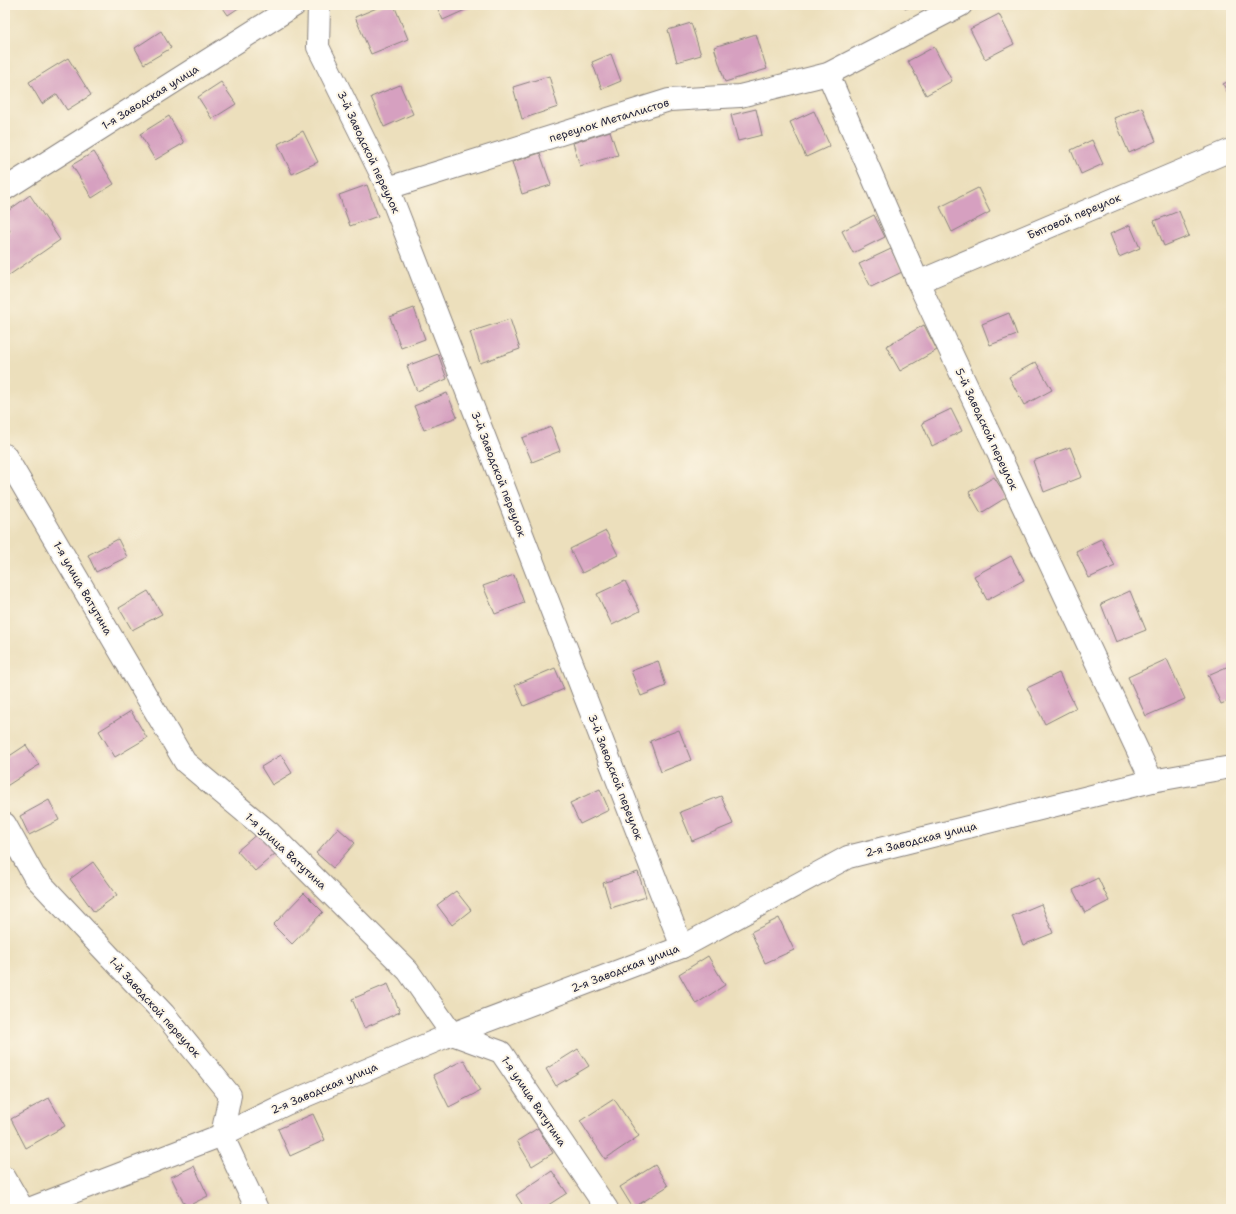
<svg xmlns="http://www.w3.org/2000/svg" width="1236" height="1214" viewBox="0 0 1236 1214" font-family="'Shantell Sans',sans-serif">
<rect width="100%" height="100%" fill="#fcf5e5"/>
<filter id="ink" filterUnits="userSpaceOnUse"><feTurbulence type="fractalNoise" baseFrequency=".025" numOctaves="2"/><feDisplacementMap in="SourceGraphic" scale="8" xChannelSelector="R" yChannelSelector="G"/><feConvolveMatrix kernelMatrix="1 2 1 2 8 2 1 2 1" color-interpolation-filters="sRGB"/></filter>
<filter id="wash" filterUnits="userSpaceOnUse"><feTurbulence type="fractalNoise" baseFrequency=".012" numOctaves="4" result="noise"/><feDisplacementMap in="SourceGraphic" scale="16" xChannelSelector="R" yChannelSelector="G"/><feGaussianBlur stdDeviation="0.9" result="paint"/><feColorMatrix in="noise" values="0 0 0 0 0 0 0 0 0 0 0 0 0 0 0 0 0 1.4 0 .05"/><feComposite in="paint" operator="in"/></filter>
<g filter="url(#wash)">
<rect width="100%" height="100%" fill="#ecdfbc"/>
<g id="blocks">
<!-- building -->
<g fill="#d6a0c0">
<path d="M221,5H243L228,15Z"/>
<path d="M384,5H394L408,39L371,54L355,17Z"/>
<path d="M436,5H476L443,20Z"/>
<path d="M904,5H915L905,9Z"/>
<path d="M999,14L1014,44L985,59L970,29Z"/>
<path d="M691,23L701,55L677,62L668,30Z"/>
<path d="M161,31L171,48L144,64L135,48Z"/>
<path d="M756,34L767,69L725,82L714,47Z"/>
<path d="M934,47L952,81L926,95L908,61Z"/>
<path d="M611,54L621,81L602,89L592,62Z"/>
<path d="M68,58L91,95L67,110L57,94L42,104L29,82Z"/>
<path d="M549,76L558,107L522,119L513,87Z"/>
<path d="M1231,80V99L1223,84Z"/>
<path d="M221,82L236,104L212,119L198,97Z"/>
<path d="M400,85L413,114L384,127L371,97Z"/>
<path d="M1142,107L1156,141L1129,153L1114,118Z"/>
<path d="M756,109L762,135L738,141L731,115Z"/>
<path d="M814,111L830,146L806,157L790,122Z"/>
<path d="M169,116L184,143L155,160L140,134Z"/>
<path d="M303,131L318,162L292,174L278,144Z"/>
<path d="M610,131L618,155L580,166L573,143Z"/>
<path d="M1092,140L1103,164L1081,174L1071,150Z"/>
<path d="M94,152L114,184L92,198L72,165Z"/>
<path d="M540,153L551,185L522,194L512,162Z"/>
<path d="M367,185L378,216L350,226L339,195Z"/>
<path d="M978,188L990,212L952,232L940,207Z"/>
<path d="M30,195L60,240L5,278V234L10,231L5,223V213Z"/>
<path d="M1179,211L1189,236L1164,246L1154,221Z"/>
<path d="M874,215L885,237L853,253L842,231Z"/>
<path d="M1130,225L1140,248L1119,257L1110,234Z"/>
<path d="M891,249L902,272L871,287L859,264Z"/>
<path d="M414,308L425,339L401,348L390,317Z"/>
<path d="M1009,313L1017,335L990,345L982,324Z"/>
<path d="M510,319L520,349L480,363L470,332Z"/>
<path d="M924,325L937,350L900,371L886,346Z"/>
<path d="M438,354L447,379L417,391L407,366Z"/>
<path d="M1036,362L1052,390L1024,405L1009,377Z"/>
<path d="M447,393L457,417L424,430L414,406Z"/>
<path d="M951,409L962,431L932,446L922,423Z"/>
<path d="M551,427L560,451L532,462L522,438Z"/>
<path d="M1070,447L1082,477L1044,492L1033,461Z"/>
<path d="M994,477L1007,497L981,513L969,492Z"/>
<path d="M606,531L618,555L582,573L570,549Z"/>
<path d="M118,539L127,557L96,572L88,555Z"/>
<path d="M1101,539L1115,566L1089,578L1076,551Z"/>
<path d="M1011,556L1024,580L987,600L974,576Z"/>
<path d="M514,575L524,603L495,614L483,586Z"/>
<path d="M625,581L640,611L612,625L597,594Z"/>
<path d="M148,591L162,614L132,630L119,608Z"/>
<path d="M1130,591L1146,630L1116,642L1101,604Z"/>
<path d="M1167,659L1185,699L1146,716L1128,677Z"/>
<path d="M658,661L666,686L641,696L631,671Z"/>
<path d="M1231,665V700L1221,704L1208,675Z"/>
<path d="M555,668L564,689L524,706L515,685Z"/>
<path d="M1059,673L1076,708L1045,724L1027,688Z"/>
<path d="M131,711L147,738L115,757L99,731Z"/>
<path d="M679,730L691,760L661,772L650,741Z"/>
<path d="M26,745L39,765L5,787V759Z"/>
<path d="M281,755L292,773L272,785L261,767Z"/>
<path d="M600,789L609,810L580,824L570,803Z"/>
<path d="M721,796L733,824L692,841L680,812Z"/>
<path d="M49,800L59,820L29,835L20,816Z"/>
<path d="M338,828L355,843L333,868L316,853Z"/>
<path d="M258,833L276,853L255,871L237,851Z"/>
<path d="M93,862L117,895L94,912L70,879Z"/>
<path d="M638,872L646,897L611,908L603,883Z"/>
<path d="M1098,878L1109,901L1085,913L1073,890Z"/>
<path d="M456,891L471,910L452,925L437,905Z"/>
<path d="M304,893L323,912L292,944L273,925Z"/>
<path d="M1041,904L1053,933L1023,945L1012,916Z"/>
<path d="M779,918L794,950L765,963L751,932Z"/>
<path d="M708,956L725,985L696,1004L679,974Z"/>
<path d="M388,984L400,1012L364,1028L352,999Z"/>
<path d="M578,1049L589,1066L556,1086L546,1069Z"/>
<path d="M464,1060L480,1091L449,1107L433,1075Z"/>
<path d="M49,1098L65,1126L26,1148L11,1119Z"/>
<path d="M614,1099L639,1136L605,1159L580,1121Z"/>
<path d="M313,1114L325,1140L290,1156L278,1129Z"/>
<path d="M538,1128L553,1153L532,1166L517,1141Z"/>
<path d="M655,1165L668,1186L633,1208L620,1187Z"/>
<path d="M194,1166L208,1196L186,1207L171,1177Z"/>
<path d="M552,1171L567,1193L542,1209H525L516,1195Z"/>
</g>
</g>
</g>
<g filter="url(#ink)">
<use href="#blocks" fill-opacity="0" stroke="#87807c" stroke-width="1"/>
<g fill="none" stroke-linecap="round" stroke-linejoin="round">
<defs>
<g id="street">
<path d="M319,5L318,47L388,188L682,947"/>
<path d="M828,74L918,282L1152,781"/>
<path d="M388,188L669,100L740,96L828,74L961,5"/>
<path d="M5,189L295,5"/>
<path d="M918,282L1231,150"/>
<path d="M5,455L185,762L270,833L408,971L452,1034L501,1052L607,1209"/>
<path d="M5,824L34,876L164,1014L230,1095L222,1135L257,1209"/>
<path d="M5,1178L23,1209"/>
<path d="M29,1209L222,1135L286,1104L452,1034L682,947L848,857L1152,781L1231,767"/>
</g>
</defs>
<!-- street casing -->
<use href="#street" stroke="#87807c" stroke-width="24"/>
<!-- street -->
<use href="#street" stroke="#fff" stroke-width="22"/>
</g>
</g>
<g text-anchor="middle" stroke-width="4" stroke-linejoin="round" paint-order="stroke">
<!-- street labels -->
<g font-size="11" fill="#22223b" stroke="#fcf5e5">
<text transform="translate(150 97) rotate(-32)" y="4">1-я Заводская улица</text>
<text transform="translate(609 120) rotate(-17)" y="4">переулок Металлистов</text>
<text transform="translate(369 152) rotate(65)" y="4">3-й Заводской переулок</text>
<text transform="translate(1074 216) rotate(-23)" y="4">Бытовой переулок</text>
<text transform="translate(987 429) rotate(65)" y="4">5-й Заводской переулок</text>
<text transform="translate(499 474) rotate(69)" y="4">3-й Заводской переулок</text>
<text transform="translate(83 588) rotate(60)" y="4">1-я улица Ватутина</text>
<text transform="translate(616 777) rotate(69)" y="4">3-й Заводской переулок</text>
<text transform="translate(921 839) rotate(-14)" y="4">2-я Заводская улица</text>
<text transform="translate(286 851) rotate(43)" y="4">1-я улица Ватутина</text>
<text transform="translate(625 968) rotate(-21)" y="4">2-я Заводская улица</text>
<text transform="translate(155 1007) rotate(48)" y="4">1-й Заводской переулок</text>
<text transform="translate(324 1088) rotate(-23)" y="4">2-я Заводская улица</text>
<text transform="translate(534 1101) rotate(56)" y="4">1-я улица Ватутина</text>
</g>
</g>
<!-- margin -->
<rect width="1236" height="1214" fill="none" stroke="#fcf5e5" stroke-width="20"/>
</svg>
